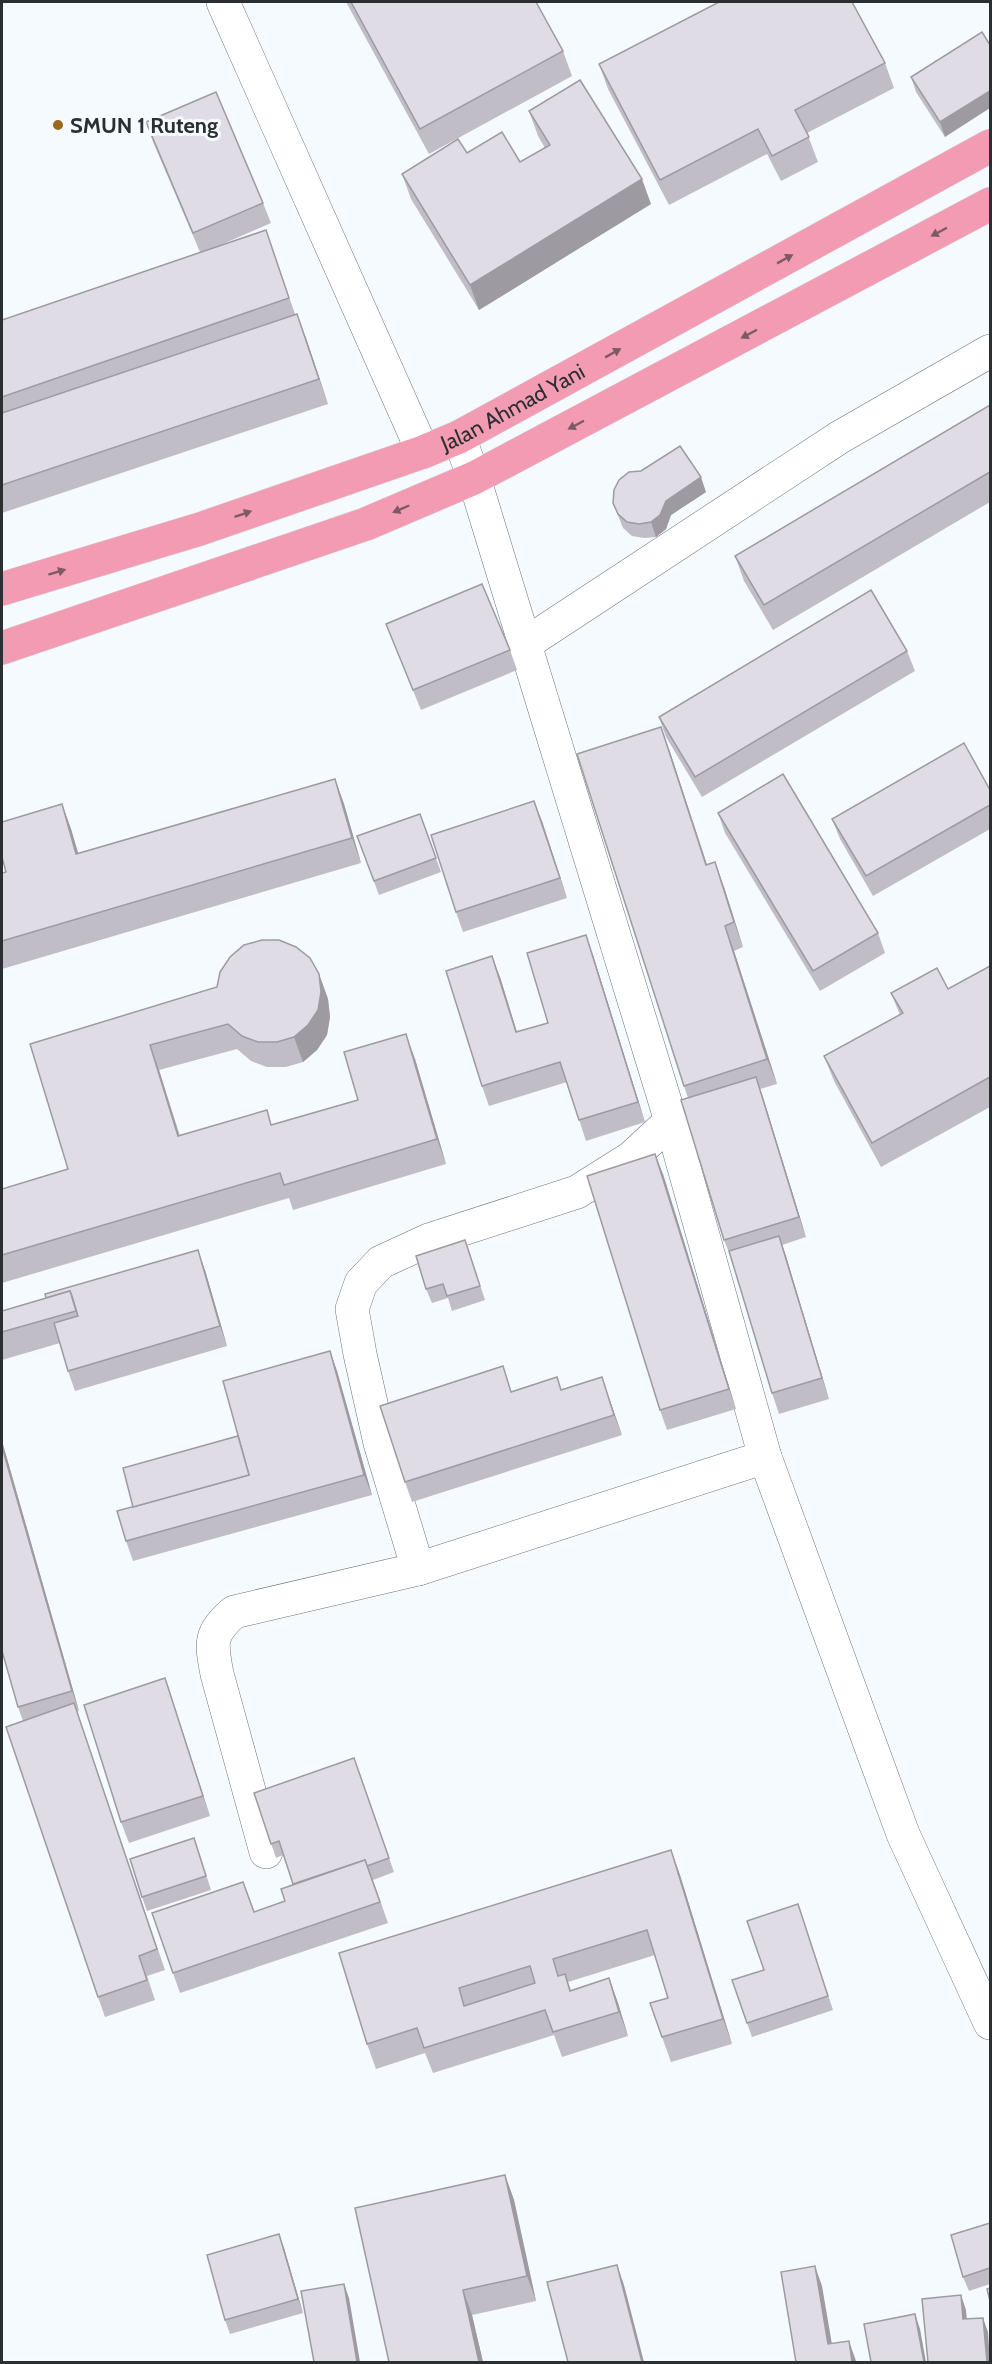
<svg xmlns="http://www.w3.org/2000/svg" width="992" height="2364" viewBox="0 0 992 2364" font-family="Cabin,sans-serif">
<rect width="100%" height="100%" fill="#f5faff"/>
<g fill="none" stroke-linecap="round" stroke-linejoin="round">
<defs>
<g id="minor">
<path d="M223,2L423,452"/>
<path d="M459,437L474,478L671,1121L765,1457L903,1834L990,2023"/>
<path d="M525,644L840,437L990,351"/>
<path d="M418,1569L765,1457"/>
<path d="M266,1852L217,1674C211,1642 209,1634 234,1612L418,1569L380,1443L360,1354L352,1309L361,1283L381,1262L429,1240L577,1192L631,1158L671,1121"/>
</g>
<g id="highway">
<path id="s1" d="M2,589L200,529L423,452L459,437L990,146"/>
<path d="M2,648L366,524L474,478L990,204"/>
</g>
</defs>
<!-- minor casing -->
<use href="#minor" stroke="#6c747b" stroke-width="34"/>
<!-- highway casing -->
<use href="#highway" stroke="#d5d5d6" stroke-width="34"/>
<!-- minor -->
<use href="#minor" stroke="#fff" stroke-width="33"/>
<!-- highway -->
<use href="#highway" stroke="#f39bb2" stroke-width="33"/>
</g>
<!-- wall -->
<g fill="#c1bdc6">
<path d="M346,2H536L563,51L572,76L429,154Z"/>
<path d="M982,32L945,137L916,92L911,77Z"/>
<path d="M885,63L894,88L807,133L818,162L781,181L767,154L669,205L608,89L599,64Z"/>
<path d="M529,111L651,204L479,310L411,199L402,174L467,153L520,162L545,148L538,136Z"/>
<path d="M146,122L263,203L271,223L216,247L266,230L295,314L306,338L328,404L2,513V320L200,252L153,142Z"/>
<path d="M990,405V502L773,630L744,581L735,556Z"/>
<path d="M706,492L671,515L666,529L656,537L644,538L632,536L623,528L613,503Z"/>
<path d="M386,624L510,650L517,670L421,710Z"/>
<path d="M907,651L915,671L702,797L666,737L659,717Z"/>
<path d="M670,752L707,864L724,887L743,947L734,951L777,1084L760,1089L806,1237L782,1245L829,1399L779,1414L772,1393L730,1255L724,1240L688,1098L684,1086Z"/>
<path d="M335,779L344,804L361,863L2,969V873L6,872L62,804L71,829L78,854Z"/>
<path d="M990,790V829L873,896L840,839L832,819Z"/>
<path d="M718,813L878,933L885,953L820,991L725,833Z"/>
<path d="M420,814L441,872L379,895L357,836Z"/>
<path d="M542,821L567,898L463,932L456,912Z"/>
<path d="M593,955L645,1122L586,1141L567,1082L489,1106L482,1086L500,977L517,1032L548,1023Z"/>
<path d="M990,966V1107L881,1167L834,1081L824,1056L900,1015L891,993L948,989Z"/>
<path d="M319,974L328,999L330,1017L327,1035L317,1050L303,1062L286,1067H267L251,1061L237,1049L159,1070L180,1136L272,1125L358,1100L415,1059L446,1164L293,1210L289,1198L2,1283V1189L68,1169L30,1044Z"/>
<path d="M663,1174L736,1409L667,1430L660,1410Z"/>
<path d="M470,1254L485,1300L452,1311L448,1298L432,1303L426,1289Z"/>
<path d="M205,1270L227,1346L75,1391L68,1371L60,1343L2,1360V1311Z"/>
<path d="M330,1351L337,1371L372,1495L133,1561L126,1541L133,1507L238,1436Z"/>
<path d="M561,1390L609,1398L622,1435L412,1502L405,1482L512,1391Z"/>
<path d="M2,1441L79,1711L77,1712L165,1970L147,1976L155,2000L105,2017L98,1997L23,1721L18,1707Z"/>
<path d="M165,1678L210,1816L129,1843L121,1822Z"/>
<path d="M354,1758L394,1872L373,1880L388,1923L180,1993L152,1913L254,1912L285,1901L293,1884L283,1855L276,1858L254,1793Z"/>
<path d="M671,1850L680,1875L732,2044L671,2062L662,2037L668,1998L655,1955L568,1982L571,1990L609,1978L618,2003L628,2036L562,2057L554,2035L433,2073L425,2053L376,2069L367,2044Z"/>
<path d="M199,1852L211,1890L147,1911L142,1897Z"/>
<path d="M798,1904L833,2010L752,2037L747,2023L764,1970Z"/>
<path d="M505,2175L514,2200L536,2301L472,2315L483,2362H389Z"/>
<path d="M990,2223V2284L969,2291L963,2277Z"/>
<path d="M284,2248L303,2313L230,2334L225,2320Z"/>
</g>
<!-- shaded-wall -->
<g fill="#9d9aa1">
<path d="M990,91V108L945,137L940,122Z"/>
<path d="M642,179L651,204L479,310L470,285Z"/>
<path d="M297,314L306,338L328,404L319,379Z"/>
<path d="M701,477L706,492L671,515L666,529L656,537L651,522L666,501Z"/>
<path d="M661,727L670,752L715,890L706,865Z"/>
<path d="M335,779L344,804L361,863L352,838Z"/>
<path d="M534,801L542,821L567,898L560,878Z"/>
<path d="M62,804L71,829L86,879L76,854Z"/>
<path d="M715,862L724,887L743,947L734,922Z"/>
<path d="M725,926L734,951L777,1084L767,1059Z"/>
<path d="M586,935L593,955L645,1122L638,1102Z"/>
<path d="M492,956L500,977L523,1052L516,1032Z"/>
<path d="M319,974L328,999L330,1017L327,1035L317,1050L303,1062L294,1037Z"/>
<path d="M406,1034L415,1059L446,1164L437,1139Z"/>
<path d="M150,1045L159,1070L187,1161L178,1136Z"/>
<path d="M756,1077L763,1097L806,1237L799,1217Z"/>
<path d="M655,1154L663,1174L736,1409L729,1389Z"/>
<path d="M779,1236L786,1256L829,1399L822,1378Z"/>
<path d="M198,1250L205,1270L227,1346L220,1326Z"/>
<path d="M330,1351L337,1371L372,1495L364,1475Z"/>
<path d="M602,1377L609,1398L622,1435L614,1415Z"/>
<path d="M2,1441L79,1711L72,1691L2,1447Z"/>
<path d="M165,1678L172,1699L210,1816L203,1796Z"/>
<path d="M671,1850L680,1875L732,2044L723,2019Z"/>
<path d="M609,1978L618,2003L628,2036L619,2012Z"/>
<path d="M505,2175L514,2200L536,2301L527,2276Z"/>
<path d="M279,2234L284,2248L303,2313L298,2299Z"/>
<path d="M617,2265L624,2285L644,2362H642Z"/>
<path d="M815,2266L822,2286L835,2362L828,2344Z"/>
<path d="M344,2284L349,2298L360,2362H357Z"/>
<path d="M463,2290L472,2315L483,2362H479Z"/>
<path d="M961,2295L966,2310L968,2334L963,2319Z"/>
<path d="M915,2314L920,2329L926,2362H924Z"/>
<path d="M983,2318L988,2332L990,2362H987Z"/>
<path d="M849,2341L856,2361V2362H852Z"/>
</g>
<!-- building -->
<g fill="#e0dce6" stroke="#9d9aa1" stroke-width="1.5" fill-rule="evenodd">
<path d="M351,2H536L563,51L420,129Z"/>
<path d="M719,2H852L885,63L795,110L809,137L772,156L758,129L660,180L599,64Z"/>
<path d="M982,32L990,45V91L940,122L911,77Z"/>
<path d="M580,80L642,179L470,285L402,174L458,139L467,153L502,132L520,162L550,145L529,111Z"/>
<path d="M216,92L263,203L193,233L146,122Z"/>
<path d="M266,230L289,298L2,397V320Z"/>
<path d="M297,314L319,379L2,485V413Z"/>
<path d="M990,405V472L764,605L735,556Z"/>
<path d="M680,446L701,477L666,501L660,515L651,522L639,524L627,522L618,514L613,503L614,490L619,480L629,472L641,471Z"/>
<path d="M482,584L510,650L413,690L386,624Z"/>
<path d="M871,590L907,651L695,777L659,717Z"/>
<path d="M661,727L706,865L715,862L734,922L725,926L767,1059L684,1086L577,754Z"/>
<path d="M964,743L990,790V805L866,876L832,819Z"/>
<path d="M783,774L878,933L813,971L718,813Z"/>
<path d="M335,779L352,838L2,941V873L6,872L2,857V822L62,804L76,854Z"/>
<path d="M534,801L560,878L456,912L431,835Z"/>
<path d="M420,814L436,858L374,881L357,836Z"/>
<path d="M586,935L638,1102L579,1120L560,1062L482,1086L446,971L492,956L516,1032L548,1023L527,953Z"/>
<path d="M262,940H279L296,947L310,958L319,974L321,992L318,1010L308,1025L294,1037L277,1042H258L242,1036L228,1024L150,1045L178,1136L267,1110L271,1125L358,1100L344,1052L406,1034L437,1139L284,1185L280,1173L2,1255V1189L68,1169L30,1044L217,987L220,972L230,957L244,945Z"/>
<path d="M990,966V1077L872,1143L824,1056L903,1013L891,993L937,968L948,989Z"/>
<path d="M756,1077L799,1217L724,1240L681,1100Z"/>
<path d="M655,1154L729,1389L660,1410L587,1176Z"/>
<path d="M779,1236L822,1378L772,1393L729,1251Z"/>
<path d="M465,1240L480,1286L447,1296L443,1284L426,1289L416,1256Z"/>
<path d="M198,1250L220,1326L68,1371L54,1323L78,1316L72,1296L70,1291L46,1298L45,1294Z"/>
<path d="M70,1291L76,1311L2,1332V1311Z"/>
<path d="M330,1351L364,1475L126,1541L117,1511L249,1475L223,1381Z"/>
<path d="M503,1366L511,1392L557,1377L561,1390L602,1377L614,1415L405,1482L380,1406Z"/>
<path d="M238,1436L249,1475L133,1507L123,1468Z"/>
<path d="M2,1447L72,1691L18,1707L2,1651Z"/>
<path d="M165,1678L203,1796L121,1822L84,1705Z"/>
<path d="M74,1703L157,1949L139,1956L147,1980L98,1997L6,1727Z"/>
<path d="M354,1758L389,1858L367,1866L365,1860L293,1884L279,1841L271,1844L254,1793Z"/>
<path d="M194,1838L206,1876L142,1897L130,1859Z"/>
<path d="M671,1850L723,2019L662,2037L650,2003L668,1998L647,1930L553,1959L558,1976L565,1974L570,1991L609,1978L619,2012L553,2032L545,2010L424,2048L417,2028L367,2044L339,1953ZM530,1966L535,1983L464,2006L459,1988Z"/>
<path d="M365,1860L380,1902L173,1973L152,1913L243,1882L254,1912L285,1901L281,1889Z"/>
<path d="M798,1904L828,1996L747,2023L732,1980L764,1970L747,1921Z"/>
<path d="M505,2175L527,2276L463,2290L479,2362H389L355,2208Z"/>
<path d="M990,2223V2268L963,2277L951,2235Z"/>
<path d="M279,2234L298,2299L225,2320L207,2255Z"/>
<path d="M617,2265L642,2362H568L547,2282Z"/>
<path d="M815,2266L828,2344L849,2341L852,2362H796L781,2272Z"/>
<path d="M344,2284L357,2362H314L301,2291Z"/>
<path d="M990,2288V2301L987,2289Z"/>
<path d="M961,2295L963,2319L983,2318L987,2362H928L922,2299Z"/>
<path d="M915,2314L924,2362H871L864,2324Z"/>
</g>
<!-- one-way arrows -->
<defs><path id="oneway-solid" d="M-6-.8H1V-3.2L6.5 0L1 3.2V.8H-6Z" transform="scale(1.5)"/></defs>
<g fill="#7c5a65">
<use href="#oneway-solid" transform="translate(939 232) rotate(152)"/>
<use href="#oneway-solid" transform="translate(785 259) rotate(-29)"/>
<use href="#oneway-solid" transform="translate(749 334) rotate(152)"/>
<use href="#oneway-solid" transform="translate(613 353) rotate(-29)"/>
<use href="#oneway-solid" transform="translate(576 425) rotate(152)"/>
<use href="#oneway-solid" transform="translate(401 509) rotate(157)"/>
<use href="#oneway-solid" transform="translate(243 514) rotate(-19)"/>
<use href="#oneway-solid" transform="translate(57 572) rotate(-17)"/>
</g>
<!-- markers -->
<circle fill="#9b671d" stroke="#f5faff" stroke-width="2" cx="58" cy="125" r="6"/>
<g text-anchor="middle" stroke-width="6" stroke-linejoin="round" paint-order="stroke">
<!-- poi labels -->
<g font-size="22" font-weight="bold" fill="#2c2f32" stroke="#f5faff" text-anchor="start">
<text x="70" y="133">SMUN 1 Ruteng</text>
</g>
<!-- street labels -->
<g font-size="22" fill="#2c2f32" stroke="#f5faff">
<text dy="8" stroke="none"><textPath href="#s1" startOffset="543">Jalan Ahmad Yani</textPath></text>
</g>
</g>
<!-- border -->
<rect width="992" height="2364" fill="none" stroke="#2c2f32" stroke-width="6"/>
</svg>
